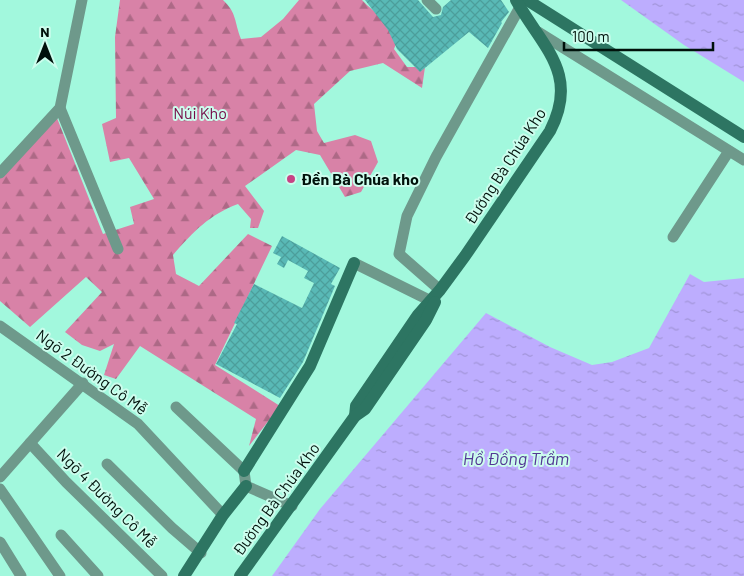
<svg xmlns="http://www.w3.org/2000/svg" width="744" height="576" viewBox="0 0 744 576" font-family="Barlow,sans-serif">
<defs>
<pattern id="forest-firs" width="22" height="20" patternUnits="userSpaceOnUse" patternTransform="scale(1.25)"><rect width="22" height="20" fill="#d882a7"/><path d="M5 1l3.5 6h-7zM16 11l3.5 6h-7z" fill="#ad6986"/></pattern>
<pattern id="water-ripples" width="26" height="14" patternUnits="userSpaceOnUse" patternTransform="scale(1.25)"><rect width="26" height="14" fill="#bdadfe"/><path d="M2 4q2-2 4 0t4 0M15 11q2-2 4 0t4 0" fill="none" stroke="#a194d8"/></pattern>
<pattern id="building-cross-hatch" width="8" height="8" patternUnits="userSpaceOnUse" patternTransform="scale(1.25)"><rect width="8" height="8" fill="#59b9b6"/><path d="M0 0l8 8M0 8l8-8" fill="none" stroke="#4c9e9b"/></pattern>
</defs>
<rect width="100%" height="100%" fill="#a2f8dd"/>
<!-- forest -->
<path fill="url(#forest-firs)" d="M120,0H223C237,13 234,21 241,39L261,37L283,19L299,0H362C374,13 389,21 399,36L394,49L407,67H425L422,88L383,63L350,71L314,104L317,131L324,143L355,135L371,141L378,162L361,192L345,197L320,155L296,150L245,186L264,211L258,228H250L251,219L238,204C209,215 194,231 173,255L176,274L199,286L248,234L272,246L215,365L280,406L249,446L256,419L140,346L116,379L104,375L114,344L100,351L82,345L65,332L102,292L86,277L30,327L0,301V176L57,118L103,234L134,224L130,207L154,199L129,158L110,162L102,124L116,118L115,37Z"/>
<!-- water -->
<g fill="url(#water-ripples)">
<path d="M621,0H744V82L684,45Z"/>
<path d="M690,274L704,282L744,278V576H272L320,509L486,313L550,347L592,365L612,362L649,348Z"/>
</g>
<!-- building -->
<g fill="url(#building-cross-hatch)">
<path d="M365,0H418L433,17L441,15L443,7L451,0H501L509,12L501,22L502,23L488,48L469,32L420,72L397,49L388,30Z"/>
<path d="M282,236L340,268L331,284L335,286L303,362L280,398L216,364L237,324L234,323L254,284L302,308L314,283L304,278L308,271L288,260L284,268L277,264L281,257L273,253Z"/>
</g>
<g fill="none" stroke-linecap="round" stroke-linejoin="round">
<!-- street -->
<g stroke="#6e998b" stroke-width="11">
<path d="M427,0L436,9"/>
<path d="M538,32L744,160"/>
<path d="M60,108L118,249"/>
<path d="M0,173L60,108L82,0"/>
<path d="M673,237L729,151"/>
<path d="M354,263L431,301"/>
<path d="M440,290L399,254L407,216L436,157L520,7"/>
<path d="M0,326L138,424L223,515"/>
<path d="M176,407L244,471L246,486L292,506"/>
<path d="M30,443L66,482L162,576"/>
<path d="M107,464L172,528L201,553"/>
<path d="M0,477L83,383"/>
<path d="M0,489L60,576"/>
<path d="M61,535L98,576"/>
<path d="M0,542L21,576"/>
</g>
<!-- secondary -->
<g stroke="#2d7562" stroke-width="12">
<path d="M527,0L744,137"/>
<path d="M355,416L356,406L418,315L440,290L465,256L550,131C580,73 542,47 516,0"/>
<path d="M244,471L310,366L354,263"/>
<path d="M184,576L223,515L246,486"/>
<path d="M240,576L355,416L365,409L426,320L435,302"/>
</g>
</g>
<!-- markers -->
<circle fill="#c74285" stroke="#ccfded" stroke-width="2" cx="291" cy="179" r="5"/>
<g text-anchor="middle" stroke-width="4" stroke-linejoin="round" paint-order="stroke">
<!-- park labels -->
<g font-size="16" fill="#750c47" stroke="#ccfded">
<text x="200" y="119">Núi Kho</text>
</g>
<!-- street labels -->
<g font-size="16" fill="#00110b" stroke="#ccfded">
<text transform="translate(505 166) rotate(-57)" y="6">Đường Bà Chúa Kho</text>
<text transform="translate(92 372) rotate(36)" y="6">Ngõ 2 Đường Cô Mễ</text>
<text transform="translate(107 498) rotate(45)" y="6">Ngõ 4 Đường Cô Mễ</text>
<text transform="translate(276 499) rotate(-54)" y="6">Đường Bà Chúa Kho</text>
</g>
<!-- poi labels -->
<g font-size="16" font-weight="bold" fill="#00110b" stroke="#ccfded" text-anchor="start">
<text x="301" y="185">Đền Bà Chúa kho</text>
</g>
<!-- water labels -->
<g font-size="18" font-style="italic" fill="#533894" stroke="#ccfded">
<text x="516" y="465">Hồ Đồng Trầm</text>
</g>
</g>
<!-- north arrow -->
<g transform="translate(45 45)" stroke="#ccfded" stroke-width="4" paint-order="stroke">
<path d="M0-4L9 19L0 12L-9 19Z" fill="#00110b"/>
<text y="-8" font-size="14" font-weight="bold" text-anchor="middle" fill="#00110b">N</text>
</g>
<!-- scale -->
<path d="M564 42v8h149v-8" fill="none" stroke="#00110b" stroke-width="2.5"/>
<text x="572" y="42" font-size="15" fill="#00110b" stroke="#ccfded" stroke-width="4" paint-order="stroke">100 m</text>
</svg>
